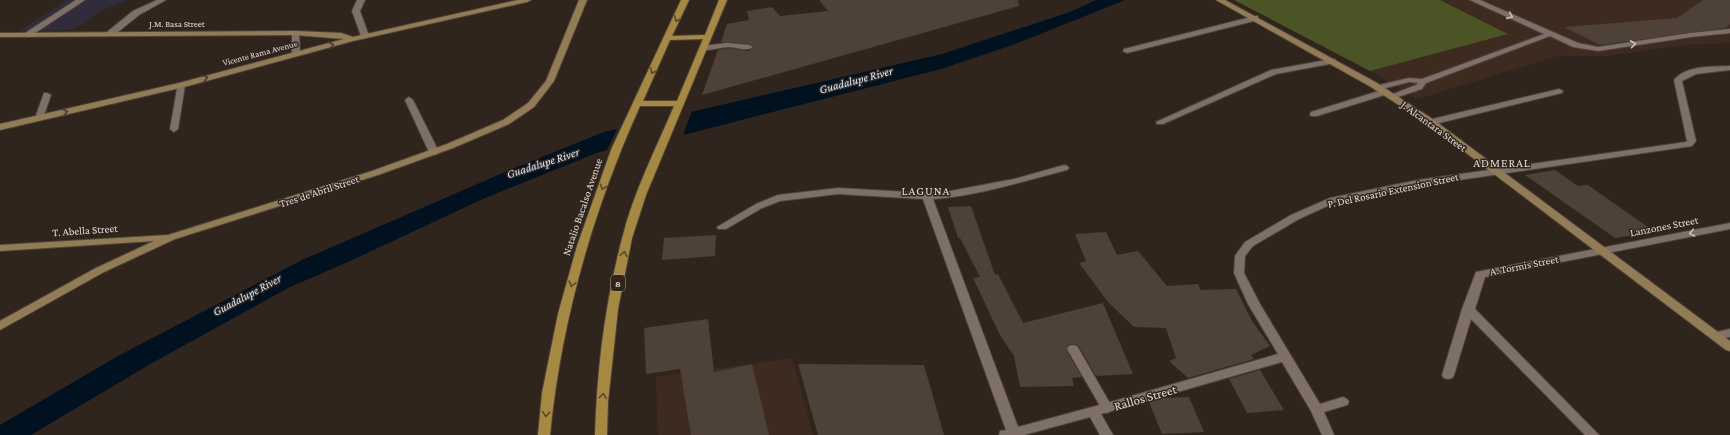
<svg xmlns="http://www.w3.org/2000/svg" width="1730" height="435" viewBox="0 0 1730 435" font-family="'Crimson Pro',serif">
<rect width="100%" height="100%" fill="#30251d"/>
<!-- commercial -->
<path fill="#312c3c" d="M67,0H129L102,10L72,30L20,31Z"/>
<!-- built -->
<g fill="#3d2b20">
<path d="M1440,0H1730V43L1684,45L1607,56H1558L1417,99L1370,71L1508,34Z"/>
<path d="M792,358L813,435H658L656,377Z"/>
</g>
<!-- forest -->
<path fill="#4b5425" d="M1234,0H1440L1508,34L1370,71Z"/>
<!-- water -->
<path fill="#001120" d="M1096,0H1125L1018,43L941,69L687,134L599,152L485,198L348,262L290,287L152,363L31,435H0V425L118,356L302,260L505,172L604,132L942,54L1070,12Z"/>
<!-- pier -->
<path fill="#30251d" d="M692,111L683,135L606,152L618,127Z"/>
<!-- building -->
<g fill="#4d4138">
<path d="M819,0H1018L1019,6L702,95L718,50L728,48L748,51L754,47L749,44L721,42L727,24L749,20L747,11L772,7L780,16L828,11Z"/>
<path d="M1703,0H1730V24L1725,28L1600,45L1564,27L1677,18Z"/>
<path d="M1555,170L1578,186L1588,185L1655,232L1615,238L1525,175Z"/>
<path d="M971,206L995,275L998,274L1023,323L1103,303L1133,374L1096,376L1078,345L1073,344L1068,345L1066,350L1082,377L1072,378L1074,386L1020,387L1014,356L1000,335L973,278L980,277L960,238H958L948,207Z"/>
<path d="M1106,232L1117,255L1138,251L1167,286L1198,284L1201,290L1236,289L1252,321L1270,346L1251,355L1254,359L1188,378L1169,361L1176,358L1166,328L1134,327L1108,302L1079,263L1086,261L1075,234Z"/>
<path d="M716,235L715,256L662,260L664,238Z"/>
<path d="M708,319L714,372L752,364L769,435H691L680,369L646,374L644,328Z"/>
<path d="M798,364L924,365L944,435H818Z"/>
<path d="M1260,370L1284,410L1247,413L1229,379Z"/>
<path d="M1189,397L1204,432L1162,434L1149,402L1162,398Z"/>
</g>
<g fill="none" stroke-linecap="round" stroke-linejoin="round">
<defs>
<g id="lane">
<path d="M76,0H85L29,37H26L22,35Z"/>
<path d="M157,0H166L139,15L113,36H107V32L133,11Z"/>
<path d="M357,0H365L360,11L369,36L365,38L361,36L352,11Z"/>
<path d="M1470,0H1480L1578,43L1598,47L1691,33L1730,29V33L1691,37L1598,51L1573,47L1550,36L1426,83L1422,89L1395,98H1392L1388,96L1416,85L1418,83L1409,82L1378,90H1375V86L1409,78L1422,79L1544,34Z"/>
<path d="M1255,16H1258V20L1127,53L1123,51L1124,49Z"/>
<path d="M292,31H295L299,33L300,53L296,55L292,53Z"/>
<path d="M727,43L749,45L753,47C747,52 735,47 728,47C719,47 706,53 699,48L703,46Z"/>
<path d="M1332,59H1335V63L1276,74L1163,124H1157L1156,122L1271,70Z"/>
<path d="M178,83H181L185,85L178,129L174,132L170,129Z"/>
<path d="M1559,89L1563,91L1562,93L1431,125L1427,122L1428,120Z"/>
<path d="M1382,90H1388L1389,92L1388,94L1317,116H1311L1310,114L1311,112Z"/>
<path d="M44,93H47L51,95L43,118L39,121L35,118Z"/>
<path d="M409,97L413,100L439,152L437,154L434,155L429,152L405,100Z"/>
<path d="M1073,345L1077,346L1111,405L1113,408L1111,411L1107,413L1103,411L1067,349L1069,346Z"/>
</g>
<g id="street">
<path d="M1730,66V70L1696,74L1682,81L1696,141L1692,146L1418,186L1336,202L1299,219L1253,246L1245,256L1244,273L1260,304L1320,404L1343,397L1347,399L1349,402L1347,405L1324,412L1334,435H1322L1311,411L1282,362L1101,414L1113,435H1100L1090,417L1024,435H999L1000,431L1006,430L923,199L838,194L780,201L762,208L726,229H718L717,227L756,204L778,195L838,188L927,193L945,192L1014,179L1064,165L1067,166L1069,168L1067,170C1023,181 979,196 933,199L1018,427L1107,403L1278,354L1248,304L1234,273L1235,256L1245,242L1291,215L1330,198L1418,180L1686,142L1687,141L1674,80C1686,65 1712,67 1730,66Z"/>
<path d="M1730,223V229L1485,277L1475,309L1599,435H1585L1471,319L1454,375L1452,378L1448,379L1444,378L1442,375L1462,309L1476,272Z"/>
<path d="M1730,329V337L1716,340L1712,339L1710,336L1712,333Z"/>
</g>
<g id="secondary">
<path d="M518,0H531L527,2L353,41L184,87L0,130V124L179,83L344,39L295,35L0,37V33L295,31L341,33L353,37Z"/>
<path d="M579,0H587L554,81L534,107L509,124L453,148L378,175L175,239L104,272L0,330V321L96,268L154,241L0,251V245L168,235L372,171L447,144L503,120L528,103L546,81Z"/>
<path d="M1216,0H1225L1377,83L1434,120L1730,341V351L1726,350L1428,124L1371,87Z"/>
</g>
<path id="primary" d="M681,0H689L672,36L705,35L719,0H727L646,195L632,238L618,309L608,402L607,435H595C597,369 605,303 622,239C633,193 656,149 674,106H640C593,210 561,322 550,435H538L542,393L558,314L577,246L611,150ZM703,39L677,101H643L670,40Z"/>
</defs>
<!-- lane casing -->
<use href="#lane" stroke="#4d433d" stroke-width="2"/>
<!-- street casing -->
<use href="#street" stroke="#4d433d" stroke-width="2"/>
<!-- secondary casing -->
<use href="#secondary" stroke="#4d433d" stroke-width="2"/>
<!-- primary casing -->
<use href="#primary" stroke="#4d433d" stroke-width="2"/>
<!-- lane -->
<use href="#lane" fill="#7e7068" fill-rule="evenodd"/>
<!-- street -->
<use href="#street" fill="#7e7068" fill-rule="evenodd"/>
<!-- secondary -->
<use href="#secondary" fill="#927c54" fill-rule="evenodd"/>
<!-- primary -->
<use href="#primary" fill="#a68941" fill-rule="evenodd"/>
</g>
<!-- one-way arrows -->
<defs><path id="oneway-chevron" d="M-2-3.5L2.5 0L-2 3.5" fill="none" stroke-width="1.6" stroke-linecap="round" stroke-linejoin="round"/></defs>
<g stroke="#cac0ba">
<use href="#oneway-chevron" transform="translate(1510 16) rotate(24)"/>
<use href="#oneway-chevron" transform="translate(1633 44) rotate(-8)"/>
<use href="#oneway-chevron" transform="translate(1692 233) rotate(169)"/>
</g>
<g stroke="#59482a">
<use href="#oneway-chevron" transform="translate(677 19) rotate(115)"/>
<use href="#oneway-chevron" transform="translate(653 71) rotate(115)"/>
<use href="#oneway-chevron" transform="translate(603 187) rotate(109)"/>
<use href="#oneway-chevron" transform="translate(624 254) rotate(-78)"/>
<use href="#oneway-chevron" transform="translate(572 284) rotate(105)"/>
<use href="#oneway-chevron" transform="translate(603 396) rotate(-84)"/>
<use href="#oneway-chevron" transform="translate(546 414) rotate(96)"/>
</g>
<g stroke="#483b2b">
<use href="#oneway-chevron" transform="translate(331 45) rotate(-14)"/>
<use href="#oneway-chevron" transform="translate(205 78) rotate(-15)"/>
<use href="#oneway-chevron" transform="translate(65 112) rotate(-13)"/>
</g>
<g text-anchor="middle" stroke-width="3" stroke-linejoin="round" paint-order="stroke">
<!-- far-street labels -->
<g font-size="9" fill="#e3dbd6" stroke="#30251d">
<text x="177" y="27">J.M. Basa Street</text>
<text transform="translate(260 53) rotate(-15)" y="3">Vicente Rama Avenue</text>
</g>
<!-- shield labels -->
<rect fill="#30251d" stroke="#ada49e" stroke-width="1" x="611" y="275" width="14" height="16" rx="3"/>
<g font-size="10" font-weight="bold" fill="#e3dbd6">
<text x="618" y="287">8</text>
</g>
<!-- street labels -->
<g font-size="11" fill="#e3dbd6" stroke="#30251d">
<text transform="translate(1434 126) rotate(36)" y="4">J. Alcantara Street</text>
<text transform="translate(1393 190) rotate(-12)" y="4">P. Del Rosario Extension Street</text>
<text transform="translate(319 191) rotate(-18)" y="4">Tres de Abril Street</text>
<text transform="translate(582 207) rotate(-71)" y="4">Natalio Bacalso Avenue</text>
<text transform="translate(1664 226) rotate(-11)" y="4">Lanzones Street</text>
<text transform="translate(85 230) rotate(-4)" y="4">T. Abella Street</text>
<text transform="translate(1524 265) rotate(-11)" y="4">A. Tormis Street</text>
</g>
<!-- water labels -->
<g font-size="12" font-style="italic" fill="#cee7fd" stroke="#30251d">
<text transform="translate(856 80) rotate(-15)" y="4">Guadalupe River</text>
<text transform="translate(543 163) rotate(-18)" y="4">Guadalupe River</text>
<text transform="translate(247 295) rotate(-28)" y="4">Guadalupe River</text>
</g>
<!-- neighbourhood labels -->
<g font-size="12" letter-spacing="1" fill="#e3dbd6" stroke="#30251d">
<text x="1502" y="167">ADMERAL</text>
<text x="926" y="195">LAGUNA</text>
</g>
<!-- near-street labels -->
<g font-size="13" fill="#e3dbd6" stroke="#30251d">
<text transform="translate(1145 397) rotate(-16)" y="5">Rallos Street</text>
</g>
</g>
</svg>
